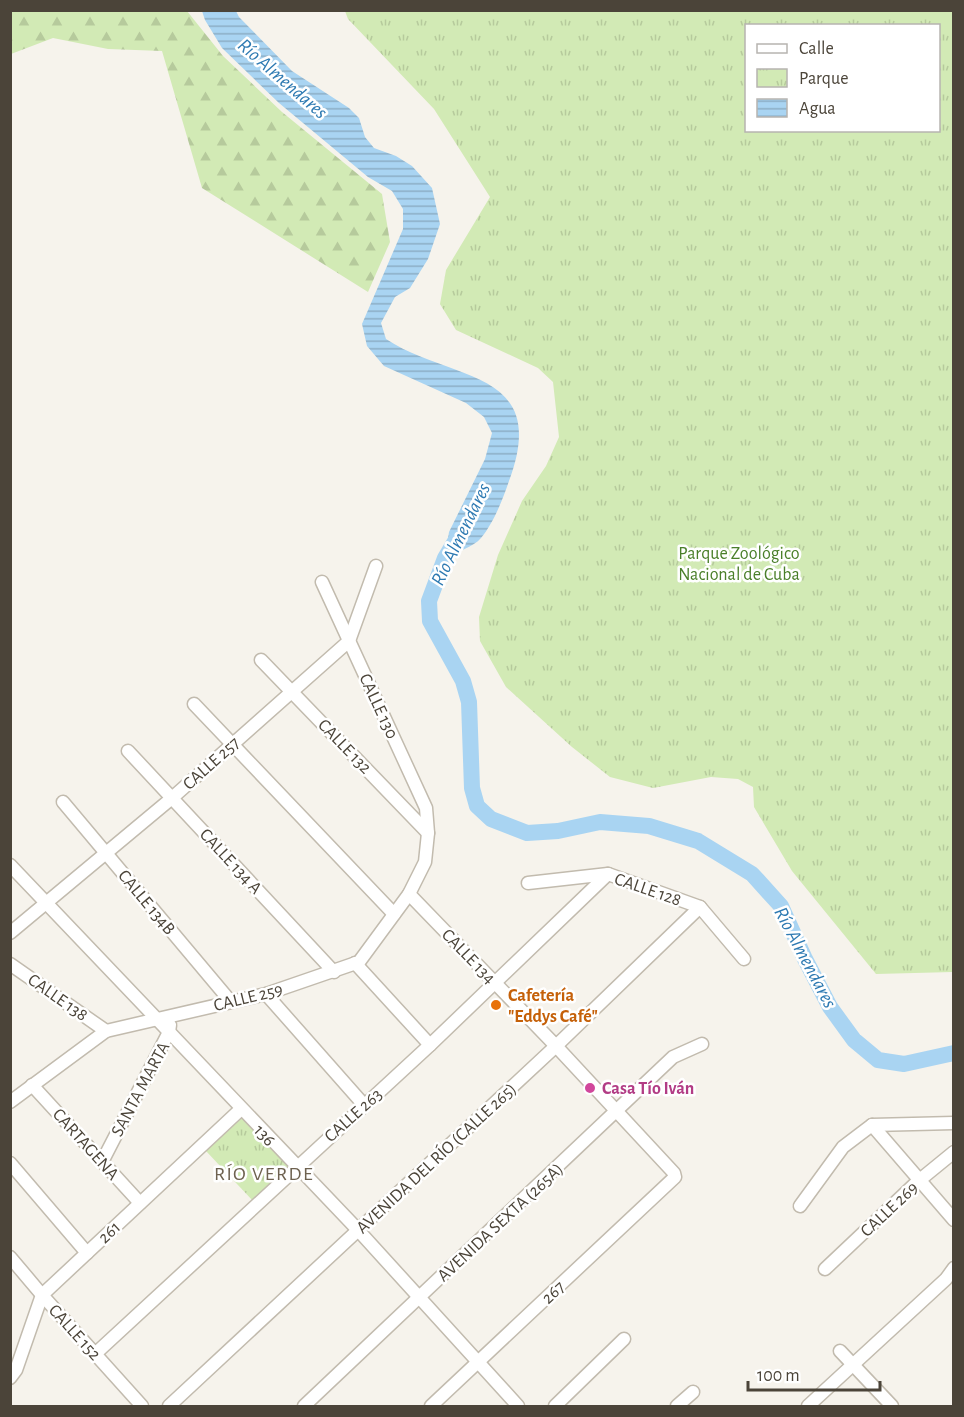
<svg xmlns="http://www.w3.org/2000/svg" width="964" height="1417" viewBox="0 0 964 1417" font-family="'Alegreya Sans',sans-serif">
<defs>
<pattern id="forest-firs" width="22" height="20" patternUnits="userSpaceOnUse" patternTransform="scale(1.5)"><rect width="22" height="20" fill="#d2eab5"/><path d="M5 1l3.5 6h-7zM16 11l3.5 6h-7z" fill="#b6ca9c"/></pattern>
<pattern id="park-tufts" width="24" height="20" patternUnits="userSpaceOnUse" patternTransform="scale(1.5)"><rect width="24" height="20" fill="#d2eab5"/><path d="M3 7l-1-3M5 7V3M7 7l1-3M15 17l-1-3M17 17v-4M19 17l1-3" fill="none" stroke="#b6ca9c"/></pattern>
<pattern id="water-rules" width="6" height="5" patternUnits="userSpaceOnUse" patternTransform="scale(1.5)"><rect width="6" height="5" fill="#a9d4f2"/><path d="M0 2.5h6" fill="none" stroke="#8caec5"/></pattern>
</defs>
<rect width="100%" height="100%" fill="#f6f3ec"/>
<!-- forest -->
<path fill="url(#forest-firs)" d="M10,11H187L223,56L282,112L382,194L390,242L368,292L202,188L162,51L108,49L53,38L11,54Z"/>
<!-- park -->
<g fill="url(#park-tufts)" fill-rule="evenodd">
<path d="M345,11H953V972L876,974L792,871L754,807L753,787L738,779L711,777L653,788L610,777L572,747L506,687L480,641L479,617L498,555L522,501L546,466L559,437L553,382L538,368L456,330L440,304L446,270L490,197L434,109L348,19ZM746,26H938V130H746Z"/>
<path d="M242,1118L289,1167L253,1201L206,1151Z"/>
</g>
<!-- water -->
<path fill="url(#water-rules)" d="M202,11H236L239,17L292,71L349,108L359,118L365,137L374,148L396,156L412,166L432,188L440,224L428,259L410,288L395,297L381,323L386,339C451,382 551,368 509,481C503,499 493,524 481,538C474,547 455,552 445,558L449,532L485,459L492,433L484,417L466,403L384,366L367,346L362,324L403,229V209L392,191L368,177L279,103L222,48L205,20Z"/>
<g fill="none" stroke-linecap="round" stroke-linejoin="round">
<!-- river -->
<path stroke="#a9d4f2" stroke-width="16" d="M457,538L445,558L429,601L430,621L463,681L469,702L472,788L477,806L491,819L527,833L558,831L600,822L649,826L698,841L752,874L781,906L805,959L830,1007L854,1040L878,1060L904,1064L954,1053"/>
<defs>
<g id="minor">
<path d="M261,660L428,833"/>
<path d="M194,704L394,914"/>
<path d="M128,751L334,972"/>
<path d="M63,802L231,1002"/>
<path d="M10,865L358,1230L518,1406"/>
<path d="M528,883L608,874L700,907L744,959"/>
<path d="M409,894L556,1046L674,1173L675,1177L431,1406"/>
<path d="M10,933L172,798L349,641L376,566"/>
<path d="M355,963L430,1045"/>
<path d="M10,964L106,1031"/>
<path d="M266,994L364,1105"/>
<path d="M32,1085L140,1203"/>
<path d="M10,1102L106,1031L266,994L359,962L409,894L425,862L428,833L426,808L322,582"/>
<path d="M872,1125L954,1220"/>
<path d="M103,1160L169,1032L170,1025"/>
<path d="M10,1163L87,1253"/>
<path d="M800,1206L843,1147L872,1125L954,1123"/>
<path d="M10,1257L42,1295L142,1406"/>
<path d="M825,1269L916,1183L954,1152"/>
<path d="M840,1351L892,1406"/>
<path d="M95,1354L430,1045L608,874"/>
<path d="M10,1378L16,1370L42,1295L241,1109"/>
<path d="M169,1406L556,1046L700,907"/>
<path d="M304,1406L673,1057L702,1044"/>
<path d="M555,1406L624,1339"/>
<path d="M677,1406L693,1392"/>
<path d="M808,1406L946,1279L954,1268"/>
</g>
</defs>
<!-- minor casing -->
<use href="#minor" stroke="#c2bbae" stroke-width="15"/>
<!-- minor -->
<use href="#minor" stroke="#fff" stroke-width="12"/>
</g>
<!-- markers -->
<circle fill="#e8710a" stroke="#fff" stroke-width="2" cx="496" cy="1005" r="6"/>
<circle fill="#d1479c" stroke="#fff" stroke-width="2" cx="590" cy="1088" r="6"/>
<g text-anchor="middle" stroke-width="5" stroke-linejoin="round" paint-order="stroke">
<!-- park labels -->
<g font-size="18" fill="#4a7f2a" stroke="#fff">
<text x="739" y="559">Parque Zoológico<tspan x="739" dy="21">Nacional de Cuba</tspan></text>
</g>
<!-- street labels -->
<g font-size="18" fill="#4b4439" stroke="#fff">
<text transform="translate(379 706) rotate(65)" y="6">CALLE 130</text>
<text transform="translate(345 746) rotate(46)" y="6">CALLE 132</text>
<text transform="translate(211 763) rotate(-42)" y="6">CALLE 257</text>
<text transform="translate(231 861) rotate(47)" y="6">CALLE 134 A</text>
<text transform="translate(648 889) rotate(19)" y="6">CALLE 128</text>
<text transform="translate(147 902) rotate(50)" y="6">CALLE 134B</text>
<text transform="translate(469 956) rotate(46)" y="6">CALLE 134</text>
<text transform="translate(58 997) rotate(35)" y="6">CALLE 138</text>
<text transform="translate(248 997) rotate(-14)" y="6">CALLE 259</text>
<text transform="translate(140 1089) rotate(-62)" y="6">SANTA MARTA</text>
<text transform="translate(353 1115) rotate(-42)" y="6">CALLE 263</text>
<text transform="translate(265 1135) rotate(47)" y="6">136</text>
<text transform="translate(86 1144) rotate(48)" y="6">CARTAGENA</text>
<text transform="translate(436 1158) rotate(-43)" y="6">AVENIDA DEL RÍO (CALLE 265)</text>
<text transform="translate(889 1209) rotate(-43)" y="6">CALLE 269</text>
<text transform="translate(500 1222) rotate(-43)" y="6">AVENIDA SEXTA (265A)</text>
<text transform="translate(109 1232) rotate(-43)" y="6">261</text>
<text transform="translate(553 1292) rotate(-43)" y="6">267</text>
<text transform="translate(75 1332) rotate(48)" y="6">CALLE 152</text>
</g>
<!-- food labels -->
<g font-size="18" font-weight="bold" fill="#c56008" stroke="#fff" text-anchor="start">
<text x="508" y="1001">Cafetería<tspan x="508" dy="21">"Eddys Café"</tspan></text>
</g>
<!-- hotel labels -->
<g font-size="18" font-weight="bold" fill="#b23c85" stroke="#fff" text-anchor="start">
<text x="602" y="1094">Casa Tío Iván</text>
</g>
<!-- water labels -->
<g font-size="20" font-style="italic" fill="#2e7ab2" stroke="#fff">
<text transform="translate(283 78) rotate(41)" y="7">Río Almendares</text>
<text transform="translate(460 534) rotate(-64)" y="7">Río Almendares</text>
<text transform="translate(806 957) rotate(62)" y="7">Río Almendares</text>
</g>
<!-- neighbourhood labels -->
<g font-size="20" letter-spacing="1.5" fill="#6e6250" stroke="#fff">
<text x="264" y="1180">RÍO VERDE</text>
</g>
</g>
<!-- border -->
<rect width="964" height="1417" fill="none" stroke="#4b4439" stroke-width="24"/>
<!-- legend -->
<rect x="745" y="24" width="195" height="108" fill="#ffffff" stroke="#b7b4b0" stroke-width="1.5"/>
<rect x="757" y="44" width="30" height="9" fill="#ffffff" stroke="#b7b4b0" stroke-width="1.5"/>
<text x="799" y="54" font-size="18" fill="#4b4439">Calle</text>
<rect x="757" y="69" width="30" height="18" fill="url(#park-tufts)" stroke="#b7b4b0" stroke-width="1.5"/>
<text x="799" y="84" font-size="18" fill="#4b4439">Parque</text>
<rect x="757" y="99" width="30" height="18" fill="url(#water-rules)" stroke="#b7b4b0" stroke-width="1.5"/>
<text x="799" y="114" font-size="18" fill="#4b4439">Agua</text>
<!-- scale -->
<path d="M748 1381v9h132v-9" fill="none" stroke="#4b4439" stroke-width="3"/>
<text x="757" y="1381" font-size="18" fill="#4b4439" stroke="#ffffff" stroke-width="4.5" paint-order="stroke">100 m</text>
</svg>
